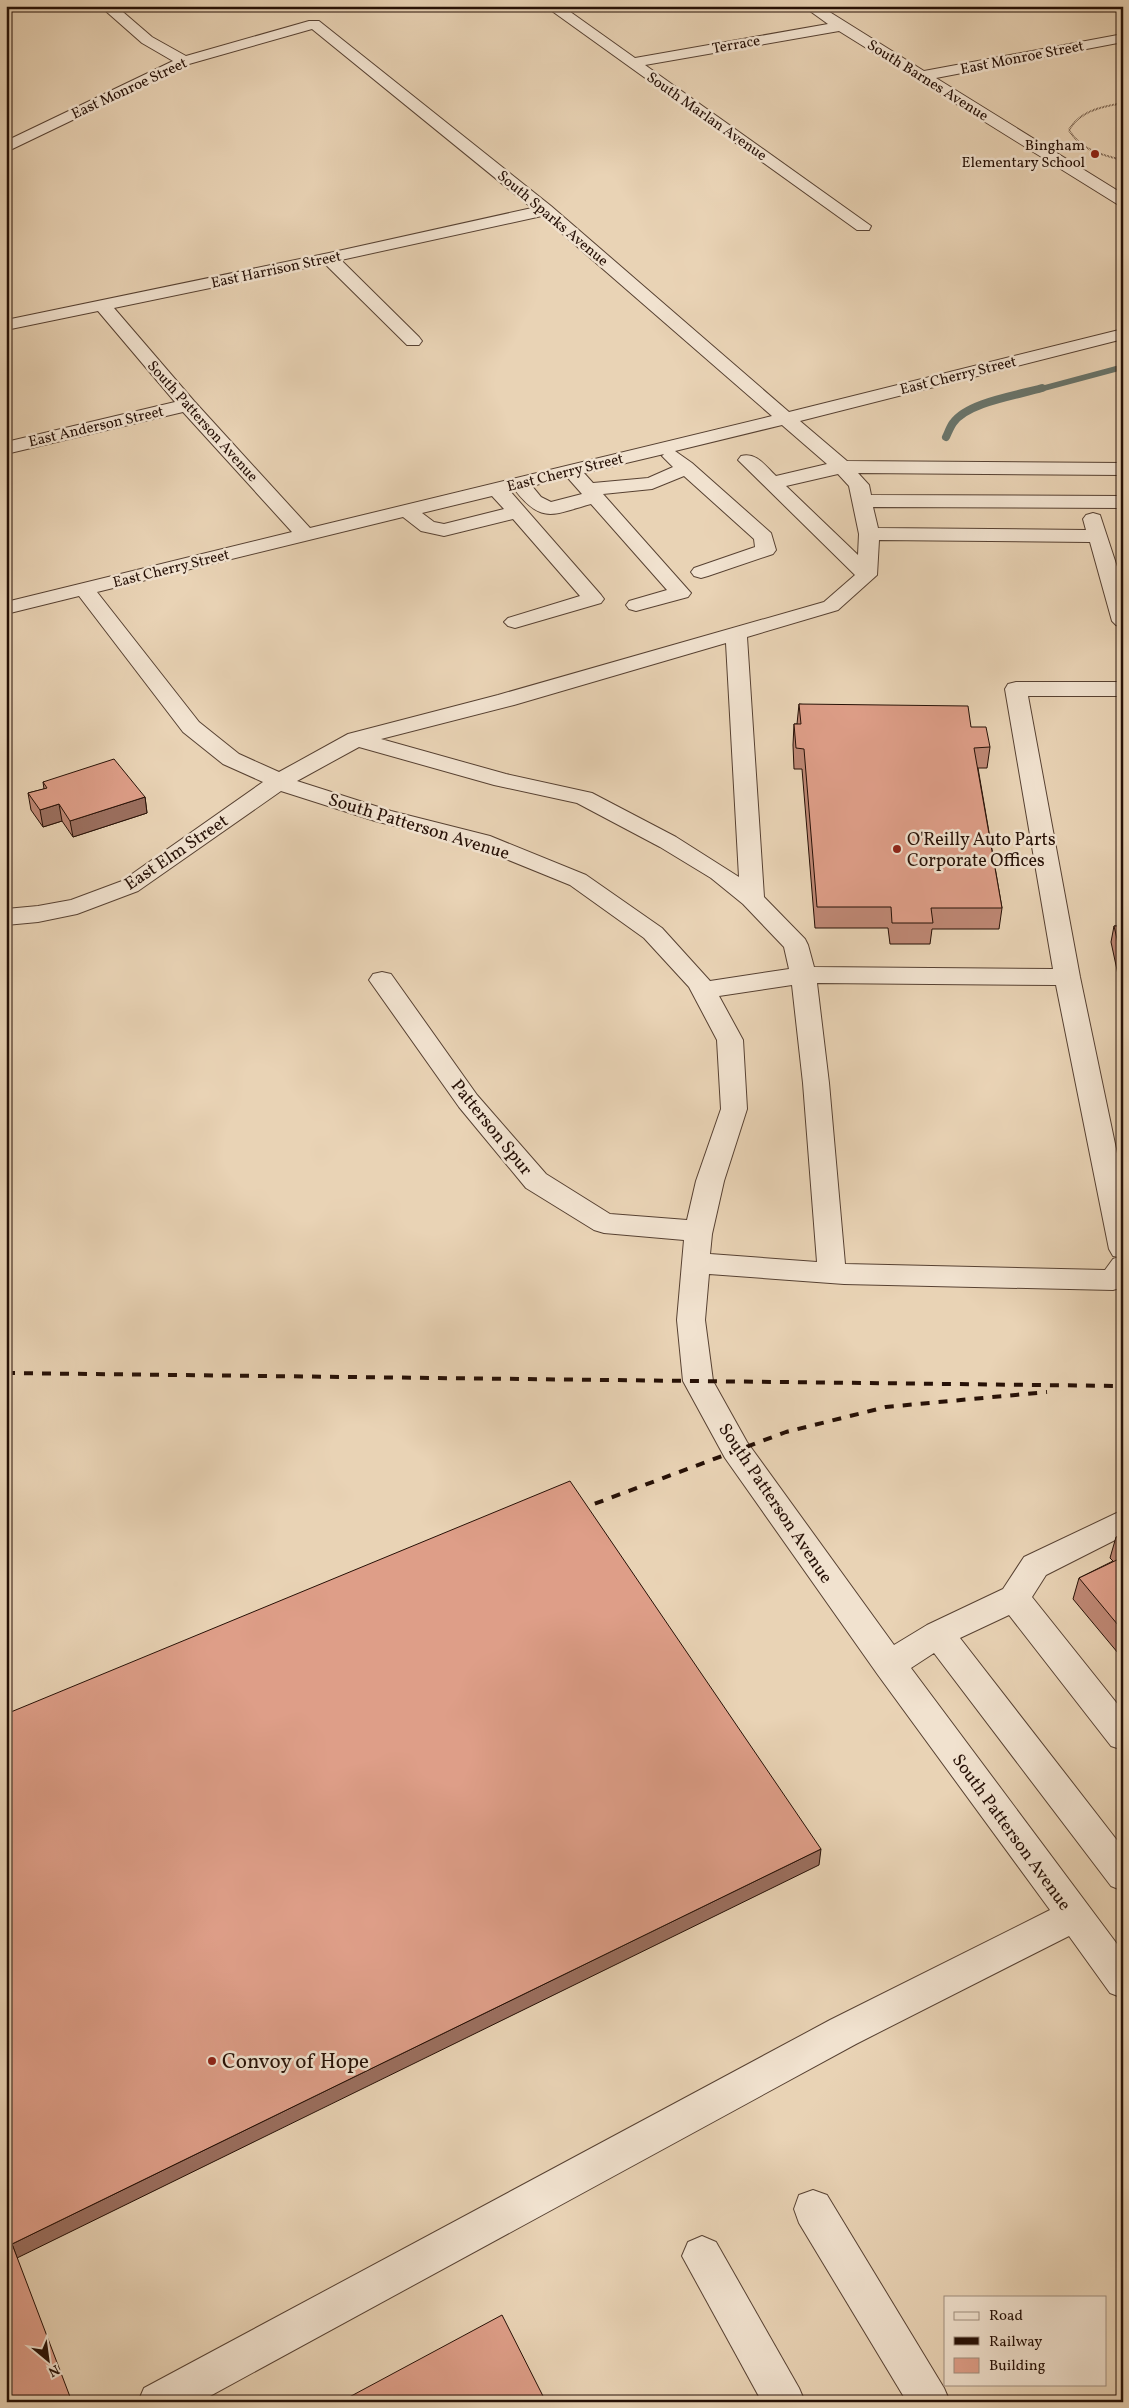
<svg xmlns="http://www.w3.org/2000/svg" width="1129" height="2408" viewBox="0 0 1129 2408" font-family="Vollkorn,serif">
<rect width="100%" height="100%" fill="#e9d3b5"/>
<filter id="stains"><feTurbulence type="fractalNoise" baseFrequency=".004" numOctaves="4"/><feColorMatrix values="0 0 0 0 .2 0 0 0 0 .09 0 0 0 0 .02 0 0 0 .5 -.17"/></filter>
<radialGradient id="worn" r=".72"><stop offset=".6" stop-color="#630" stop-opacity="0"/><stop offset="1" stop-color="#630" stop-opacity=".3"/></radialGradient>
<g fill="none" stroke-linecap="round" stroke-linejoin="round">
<!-- stream-far1 -->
<path stroke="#6a756b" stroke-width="5.5" d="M1037,390L1123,367"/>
<!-- stream -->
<path stroke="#6a756b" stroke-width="8" d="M946,437C948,433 950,427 953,423C967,402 1019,395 1042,388"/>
<defs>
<g id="minor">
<path d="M100,6H116L152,37L186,56L309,21H319L551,206L789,412L1123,329V339L800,421L847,461L1123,463V475L858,473L869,485L871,495L1123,496V508L873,507L878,528L1086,530L1083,519L1086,515L1093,513L1100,515L1123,585V627L1116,625L1112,621L1090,542L879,540L877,575L838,610L747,637L764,897L805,939L808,945L814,967L1053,969L1005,689L1008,684L1016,682H1123V696H1028L1080,977L1123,1182V1287L1113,1290L844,1284L709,1274L705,1320L713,1381L747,1442L894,1645L927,1625L1003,1589L1024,1557L1123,1510V1536L1046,1575L1032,1597L1123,1711V1750L1111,1746L1009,1615L960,1638L1123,1848V1891L1111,1886L934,1653L911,1668L1123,1952V1998L1110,1993L1069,1936L856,2044L199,2402H138L144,2388L830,2020L1050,1910L878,1675L725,1458L683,1381L677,1320L684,1240L604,1233L594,1230L526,1188L459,1107L369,980L373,974L382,972L391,974L477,1095L546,1174L610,1214L687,1220L696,1181L721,1109L717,1040L689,987L644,938L570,885L474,846L375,821L281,791L138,891L77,914L38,922L6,925V909L38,906L71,900L122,881L263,782L223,764L183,732L79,596L6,614V602L292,532L183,412L6,454V442L175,402L98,311L6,330V320L329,253L532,208L312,29L189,64L6,152V141L173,61L142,43ZM542,216L772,416L310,528L194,401L114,308L325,264L407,345H419L422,341L419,337L341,260ZM782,425L827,464L776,476C765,466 757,452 741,456L738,460L855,575L824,602L498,695L348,734L279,772L239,754L199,722L97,592L403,517L421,531L444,536L513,519L580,596L508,618L504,622L508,626L515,628L601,603L604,599L601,595L510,491L515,490C542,525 554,514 591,504L667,590L629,601L626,605L629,609L636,611L688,597L691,593L603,494L652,489L684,476L754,539L755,547L694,568L691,572L694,576L701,578L708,576L773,554L776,550L771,533L692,463L675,451ZM664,454L662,456L673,467L648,478L593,483L584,473ZM838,474L849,486L859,534L858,555L786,486ZM567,477L582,494L551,502L541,497L532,486ZM492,496L504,509L444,524L434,522L422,513ZM726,643L739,877L676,837L592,793L506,774L381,739L514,705ZM359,747L494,785L577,803L660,847L711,878L743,904L784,947L789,969L710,981L662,928L586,875L490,836L391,811L297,781ZM817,983L1056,985L1109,1249L1113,1256L1118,1257L1113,1259L1105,1270L845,1264L829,1083ZM792,985L803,1083L817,1262L710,1254L712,1234L724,1181L747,1109L743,1040L719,996Z"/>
<path d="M545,6H562L635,58L828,24L803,6H820L924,71L1123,34V42L936,78L1123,194V206L1117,204L839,31L645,65L871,226L869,230H857Z"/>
<path d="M813,2190L827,2195L944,2388L950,2402H907L799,2223L794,2209L799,2195Z"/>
<path d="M702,2236L716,2242L799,2388L805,2402H762L682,2256L688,2242Z"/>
</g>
</defs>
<!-- minor casing -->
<use href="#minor" stroke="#574132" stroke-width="2"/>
<!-- path -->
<path stroke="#261006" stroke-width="2" stroke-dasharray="0.5 1" stroke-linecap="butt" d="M1123,103C1102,107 1081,110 1069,130C1081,150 1102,155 1123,160"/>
<!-- minor -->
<use href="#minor" fill="#f1e2cf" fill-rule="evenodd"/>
<!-- rail -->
<g stroke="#261006" stroke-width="4" stroke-dasharray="9 9" stroke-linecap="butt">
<path d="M6,1373L1123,1386"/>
<path d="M578,1510L786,1432L886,1407L1047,1392"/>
</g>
</g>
<!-- wall -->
<g fill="#bf8875" stroke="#261006">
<path d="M799,704L971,727L990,747L987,768H978L1002,908L999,929H932L930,944H890L888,928H815L802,769H794L793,745L794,724H797Z"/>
<path d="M43,782L145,797L147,813L73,837L62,821L43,827L31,810L28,793L44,789Z"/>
<path d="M1114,926H1123V998L1111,942Z"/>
<path d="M1123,1533V1659L1073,1599L1079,1578L1113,1561L1110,1558L1116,1537Z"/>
</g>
<!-- shaded-wall -->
<g fill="#9b6f5f" stroke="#261006">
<path d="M145,797L147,813L73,837L70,821Z"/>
<path d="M59,804L62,821L43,827L40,810Z"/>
<path d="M821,1849L819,1865L17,2258L12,2244Z"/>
</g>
<!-- building -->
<g fill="#de9e88" stroke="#261006">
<path d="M799,704L968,706L971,727H986L990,747L974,748L1002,908H931L933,923H892L891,907H817L804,749L796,748L794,724H801Z"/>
<path d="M114,759L145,797L70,821L59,804L40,810L28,793L47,788L43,782Z"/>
<path d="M1114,926H1123V965Z"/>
<path d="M570,1481L821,1849L12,2244L72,2402H6V1714Z"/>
<path d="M1123,1533V1545L1116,1537Z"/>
<path d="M1123,1557V1631L1079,1578Z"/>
<path d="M502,2315L546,2402H340Z"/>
</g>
<!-- markers -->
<g fill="#8f2418" stroke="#f1e2cf" stroke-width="2">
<circle cx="1095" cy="154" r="5"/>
<circle cx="897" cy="849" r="5"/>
<circle cx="212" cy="2061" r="5"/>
</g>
<g text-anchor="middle" stroke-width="5" stroke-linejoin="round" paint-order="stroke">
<!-- far-street labels -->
<g font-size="15" fill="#261006" stroke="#f1e2cf">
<text transform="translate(736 44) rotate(-10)" y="5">Terrace</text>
<text transform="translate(1022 57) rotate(-11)" y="5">East Monroe Street</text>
<text transform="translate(928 80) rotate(32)" y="5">South Barnes Avenue</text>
<text transform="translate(129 88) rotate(-25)" y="5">East Monroe Street</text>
<text transform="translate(707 116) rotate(35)" y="5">South Marlan Avenue</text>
<text transform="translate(553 218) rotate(40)" y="5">South Sparks Avenue</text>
<text transform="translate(276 269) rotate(-12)" y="5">East Harrison Street</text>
<text transform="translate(958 375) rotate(-14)" y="5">East Cherry Street</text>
<text transform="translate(203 421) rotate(48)" y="5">South Patterson Avenue</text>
<text transform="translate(96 426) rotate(-13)" y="5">East Anderson Street</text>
<text transform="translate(565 472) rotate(-14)" y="5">East Cherry Street</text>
<text transform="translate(171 568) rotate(-14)" y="5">East Cherry Street</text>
</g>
<!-- far-poi labels -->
<g font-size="15" fill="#261006" stroke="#f1e2cf" text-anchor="end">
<text x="1085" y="150">Bingham<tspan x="1085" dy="17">Elementary School</tspan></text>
</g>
<!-- street labels -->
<g font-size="18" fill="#261006" stroke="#f1e2cf">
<text transform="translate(419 826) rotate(17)" y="6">South Patterson Avenue</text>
<text transform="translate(176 852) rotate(-34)" y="6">East Elm Street</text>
<text transform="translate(492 1127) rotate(51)" y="6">Patterson Spur</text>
<text transform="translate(776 1503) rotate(56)" y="6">South Patterson Avenue</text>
<text transform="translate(1012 1832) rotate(54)" y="6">South Patterson Avenue</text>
</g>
<!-- poi labels -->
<g font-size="18" fill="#261006" stroke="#f1e2cf" text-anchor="start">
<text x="907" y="845">O'Reilly Auto Parts<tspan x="907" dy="21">Corporate Offices</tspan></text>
</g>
<!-- near-poi labels -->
<g font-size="21" fill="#261006" stroke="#f1e2cf" text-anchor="start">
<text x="222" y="2068">Convoy of Hope</text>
</g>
</g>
<!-- margin -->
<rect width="1129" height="2408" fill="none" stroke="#e9d3b5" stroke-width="25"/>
<rect x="8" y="8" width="1114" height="2393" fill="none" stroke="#261006" stroke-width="2.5"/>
<rect x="12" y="12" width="1104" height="2383" fill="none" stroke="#261006"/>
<!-- legend -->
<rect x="944" y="2296" width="162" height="90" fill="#f1e2cf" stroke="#a08e7f"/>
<rect x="954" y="2312" width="25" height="8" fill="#f1e2cf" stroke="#a08e7f"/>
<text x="989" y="2320" font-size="15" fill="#261006">Road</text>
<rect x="954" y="2337" width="25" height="8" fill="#261006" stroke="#a08e7f"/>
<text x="989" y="2346" font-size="15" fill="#261006">Railway</text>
<rect x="954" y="2358" width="25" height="15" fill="#de9e88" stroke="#a08e7f"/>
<text x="989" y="2370" font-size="15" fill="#261006">Building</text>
<!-- north arrow -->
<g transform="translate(48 2360) rotate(151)" stroke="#f1e2cf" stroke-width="4" paint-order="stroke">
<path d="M0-4L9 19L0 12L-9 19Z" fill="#261006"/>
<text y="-8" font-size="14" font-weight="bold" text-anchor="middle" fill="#261006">N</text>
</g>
<rect width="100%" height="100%" filter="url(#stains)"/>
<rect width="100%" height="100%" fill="url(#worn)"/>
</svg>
